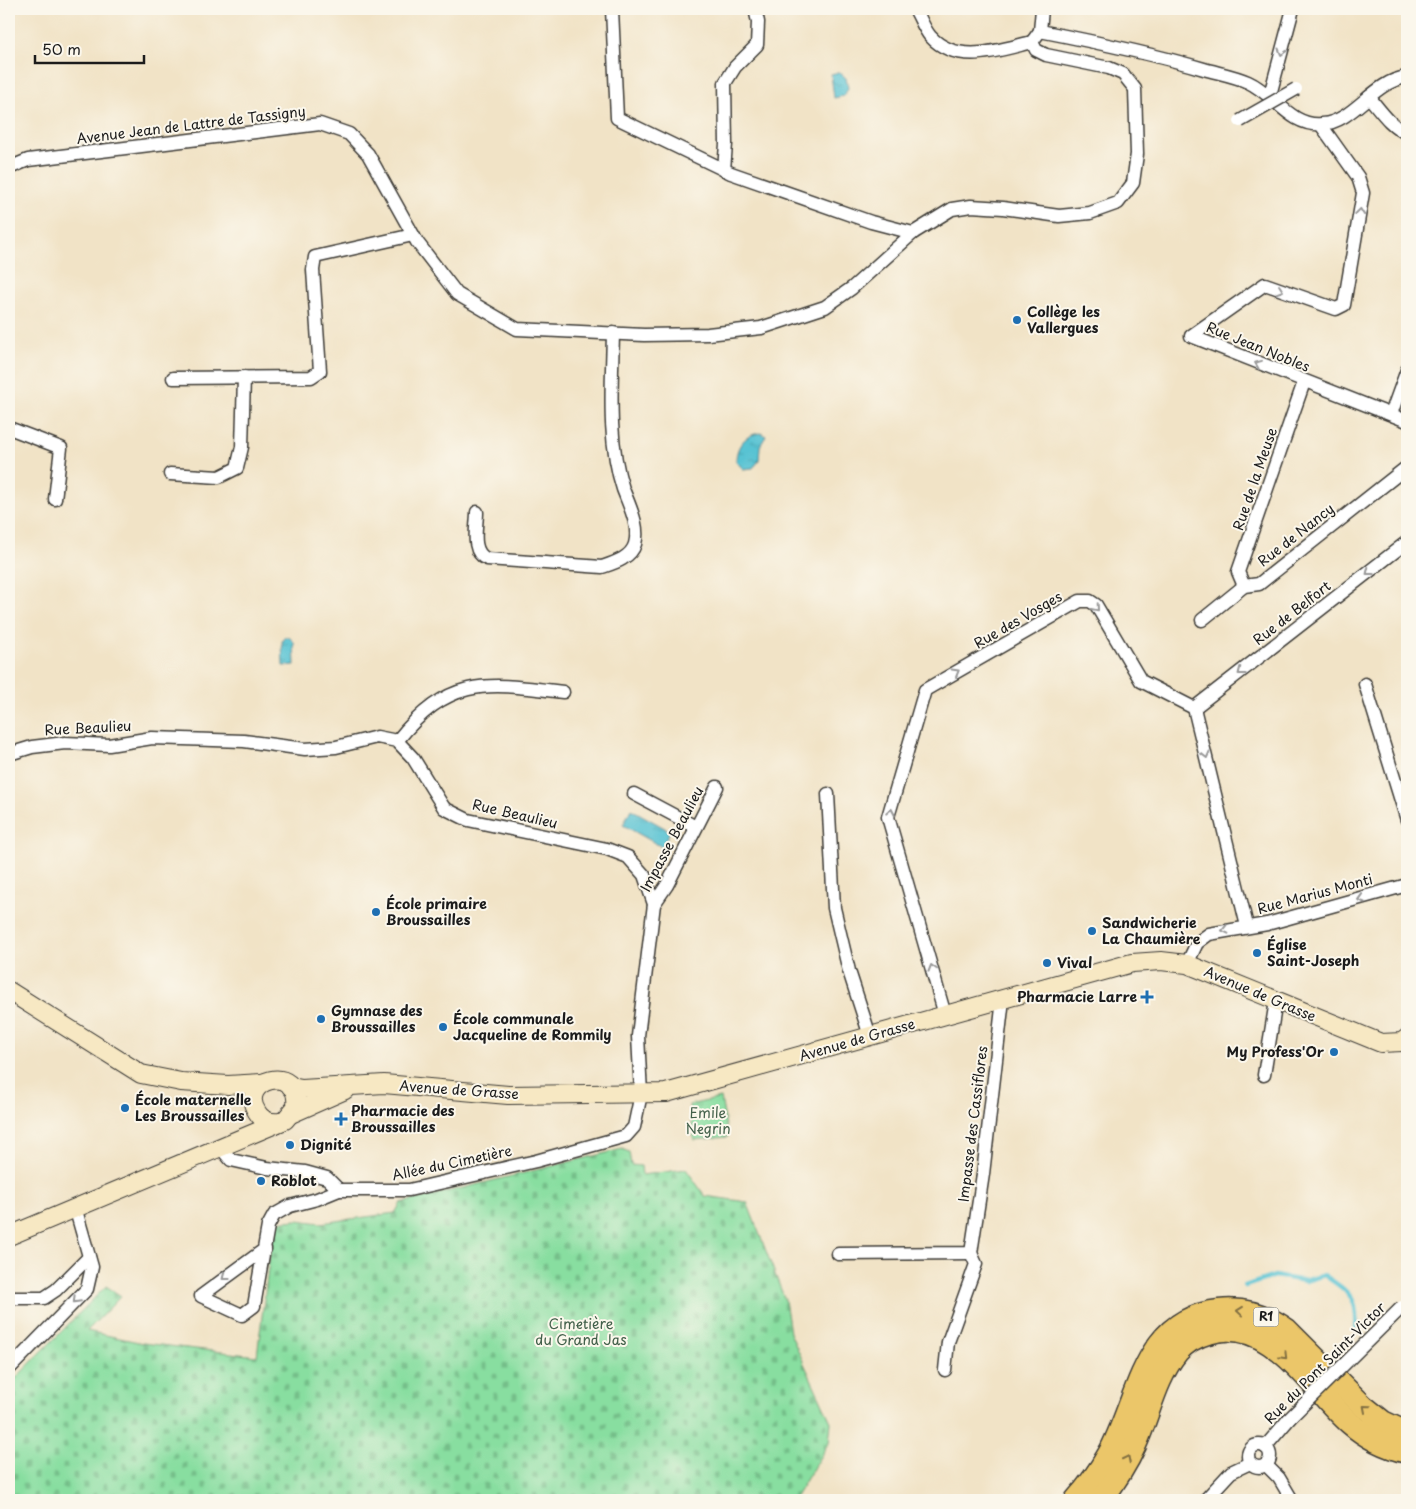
<svg xmlns="http://www.w3.org/2000/svg" width="1416" height="1509" viewBox="0 0 1416 1509" font-family="'Playpen Sans',sans-serif">
<defs>
<pattern id="cemetery-stones" width="16" height="16" patternUnits="userSpaceOnUse" patternTransform="scale(1.25)"><rect width="16" height="16" fill="#88dea0"/><path d="M2 7V4a2 2 0 0 1 4 0v3zM10 15v-3a2 2 0 0 1 4 0v3z" fill="#75be89"/></pattern>
<pattern id="park-tufts" width="24" height="20" patternUnits="userSpaceOnUse" patternTransform="scale(1.25)"><rect width="24" height="20" fill="#88dea0"/><path d="M3 7l-1-3M5 7V3M7 7l1-3M15 17l-1-3M17 17v-4M19 17l1-3" fill="none" stroke="#75be89"/></pattern>
<pattern id="water-ripples" width="26" height="14" patternUnits="userSpaceOnUse" patternTransform="scale(1.25)"><rect width="26" height="14" fill="#58c3d3"/><path d="M2 4q2-2 4 0t4 0M15 11q2-2 4 0t4 0" fill="none" stroke="#4ca7b5"/></pattern>
</defs>
<rect width="100%" height="100%" fill="#fbf7ec"/>
<filter id="ink" filterUnits="userSpaceOnUse"><feTurbulence type="fractalNoise" baseFrequency=".02" numOctaves="2"/><feDisplacementMap in="SourceGraphic" scale="10" xChannelSelector="R" yChannelSelector="G"/><feConvolveMatrix kernelMatrix="1 2 1 2 8 2 1 2 1" color-interpolation-filters="sRGB"/></filter>
<filter id="wash" filterUnits="userSpaceOnUse"><feTurbulence type="fractalNoise" baseFrequency=".0096" numOctaves="4" result="noise"/><feDisplacementMap in="SourceGraphic" scale="20" xChannelSelector="R" yChannelSelector="G"/><feGaussianBlur stdDeviation="1.12" result="paint"/><feColorMatrix in="noise" values="0 0 0 0 0 0 0 0 0 0 0 0 0 0 0 0 0 1.4 0 .05"/><feComposite in="paint" operator="in"/></filter>
<g filter="url(#wash)">
<rect width="100%" height="100%" fill="#f1e3c6"/>
<!-- cemetery -->
<path fill="url(#cemetery-stones)" stroke="#527d5e" d="M622,1149L629,1152L631,1165L641,1166L642,1175L686,1169L705,1196L747,1202L785,1300L790,1333L831,1422L829,1442L794,1500H9V1385L106,1286L121,1296L87,1331L143,1343L257,1356L274,1222L297,1220L321,1223L395,1213L401,1203Z"/>
<!-- park -->
<path fill="url(#park-tufts)" stroke="#527d5e" d="M721,1098L728,1137L694,1140L689,1105Z"/>
<!-- water -->
<g fill="url(#water-ripples)" stroke="#3a7078">
<path d="M839,72L846,78L848,88L844,96L834,98L831,74Z"/>
<path d="M761,433L766,436L760,446L759,461L753,468L743,469L736,461C736,445 746,434 761,433Z"/>
<path d="M284,637H289L294,642L295,665L283,666L282,641L284,640Z"/>
<path d="M631,809L670,831L662,847L623,825Z"/>
</g>
<g fill="none" stroke-linecap="round" stroke-linejoin="round">
<!-- stream -->
<path stroke="#58c3d3" stroke-width="4.5" d="M1245,1286L1275,1276L1305,1281L1324,1275C1349,1293 1358,1295 1356,1328"/>
</g>
</g>
<g filter="url(#ink)">
<g fill="none" stroke-linecap="round" stroke-linejoin="round">
<defs>
<g id="street">
<path d="M612,9L617,118L731,173L871,222L913,233"/>
<path d="M915,9C920,17 924,29 930,36C957,66 999,50 1032,42"/>
<path d="M1040,31C1096,42 1150,53 1204,69C1218,73 1235,76 1248,82C1275,94 1290,127 1322,124C1354,122 1373,81 1407,77"/>
<path d="M1040,31L1042,9"/>
<path d="M1270,95L1293,9"/>
<path d="M1369,97C1380,110 1391,127 1407,133"/>
<path d="M1321,125L1358,177L1363,193L1344,305L1336,309L1265,284L1191,336L1407,421"/>
<path d="M9,168L28,160L320,124L349,134L368,154L417,242L457,294L517,329L644,335L708,334L761,328L825,307L852,288L913,233L952,209L971,206L1003,208L1059,216L1090,213L1118,203L1133,183L1137,154L1135,89L1123,74L1109,68L1046,55L1036,50L1032,42L1040,31"/>
<path d="M724,170L726,144L725,83L735,67L757,45L758,22L755,9"/>
<path d="M173,378L311,377L320,371L313,270L315,257L413,235"/>
<path d="M1391,414L1407,370"/>
<path d="M9,428L61,448L55,499"/>
<path d="M170,474L219,477L237,468L242,447L244,377"/>
<path d="M477,512C477,527 470,552 487,559L602,567C614,563 631,558 635,544C640,526 629,505 623,489C607,440 612,385 613,333"/>
<path d="M1244,586L1238,572L1304,382"/>
<path d="M1202,620L1244,586L1259,584L1407,467"/>
<path d="M1365,684L1407,820"/>
<path d="M1194,708L1407,542"/>
<path d="M397,741C450,675 487,683 563,692"/>
<path d="M9,754L32,747L65,743L109,745L152,738L244,741L305,749L336,747L377,737L397,741L413,758L444,808L468,820L607,849L628,857L644,875L654,904L638,1036L641,1094L634,1127L626,1136L536,1161L409,1190H339L317,1199L290,1206L274,1215L268,1226L254,1306L242,1315L201,1296L265,1249"/>
<path d="M634,794L696,827"/>
<path d="M828,794L834,908L849,971L870,1036"/>
<path d="M654,904L667,885L717,787"/>
<path d="M1187,964L1197,943L1209,934L1267,924L1407,885"/>
<path d="M945,1015L888,817L925,690L1080,601H1090L1096,605L1141,681L1194,708L1247,926"/>
<path d="M1264,1075L1276,1001"/>
<path d="M220,1147L231,1160L267,1168L305,1172L327,1178L339,1190"/>
<path d="M838,1254L971,1253L983,1174L1003,999"/>
<path d="M9,1298H44L56,1290L89,1257"/>
<path d="M9,1369L87,1289L92,1267L75,1207"/>
<path d="M945,1370L948,1342L976,1264L971,1253"/>
<circle cx="1259" cy="1456" r="11"/>
<path d="M1265,1447L1289,1419"/>
<path d="M1266,1465L1279,1478L1292,1500"/>
<path d="M1205,1500L1231,1472L1250,1463"/>
</g>
<g id="secondary">
<path d="M9,991L141,1074L181,1082L228,1085L262,1083"/>
<path d="M291,1087L302,1089L384,1084L508,1095L666,1093L1132,963L1161,961L1187,964L1381,1043L1402,1042L1407,1038"/>
<path d="M293,1113L345,1090"/>
<path d="M9,1236L285,1120L296,1107C301,1061 236,1080 257,1112C262,1121 271,1123 280,1122"/>
</g>
<g id="highway">
<path d="M1076,1500C1089,1486 1100,1470 1109,1454C1139,1400 1142,1319 1219,1311C1245,1308 1266,1315 1287,1330L1363,1406L1383,1422L1407,1433"/>
<path d="M1101,1500C1114,1483 1126,1465 1135,1445C1149,1415 1155,1379 1177,1352C1185,1343 1197,1336 1208,1333C1270,1313 1311,1389 1350,1423C1367,1438 1386,1447 1407,1452"/>
</g>
</defs>
<!-- street casing -->
<use href="#street" stroke="#3c3a36" stroke-width="15"/>
<!-- secondary casing -->
<use href="#secondary" stroke="#3c3a36" stroke-width="20"/>
<!-- highway casing -->
<use href="#highway" stroke="#3c3a36" stroke-width="25"/>
<!-- street -->
<use href="#street" stroke="#fff" stroke-width="12"/>
<!-- secondary -->
<use href="#secondary" stroke="#f7e8c3" stroke-width="18"/>
<!-- highway -->
<use href="#highway" stroke="#ebc669" stroke-width="22"/>
<defs>
<g id="street-bridge">
<path d="M1240,121L1296,89"/>
<path d="M1289,1419L1402,1307"/>
</g>
</defs>
<!-- street-bridge casing -->
<use href="#street-bridge" stroke="#3c3a36" stroke-width="15" stroke-linecap="butt"/>
<!-- street-bridge -->
<use href="#street-bridge" stroke="#fff" stroke-width="12"/>
</g>
<!-- one-way arrows -->
<defs><path id="oneway-chevron" d="M-2-3.5L2.5 0L-2 3.5" fill="none" stroke-width="1.6" stroke-linecap="round" stroke-linejoin="round" transform="scale(1.25)"/></defs>
<g stroke="#999">
<use href="#oneway-chevron" transform="translate(1282 52) rotate(105)"/>
<use href="#oneway-chevron" transform="translate(1360 212) rotate(-83)"/>
<use href="#oneway-chevron" transform="translate(1280 290) rotate(19)"/>
<use href="#oneway-chevron" transform="translate(1258 364) rotate(-158)"/>
<use href="#oneway-chevron" transform="translate(1369 572) rotate(142)"/>
<use href="#oneway-chevron" transform="translate(1096 608) rotate(49)"/>
<use href="#oneway-chevron" transform="translate(956 672) rotate(-30)"/>
<use href="#oneway-chevron" transform="translate(1241 672) rotate(142)"/>
<use href="#oneway-chevron" transform="translate(1206 755) rotate(76)"/>
<use href="#oneway-chevron" transform="translate(891 812) rotate(-79)"/>
<use href="#oneway-chevron" transform="translate(1361 899) rotate(163)"/>
<use href="#oneway-chevron" transform="translate(1225 930) rotate(167)"/>
<use href="#oneway-chevron" transform="translate(932 968) rotate(-106)"/>
<use href="#oneway-chevron" transform="translate(225 1277) rotate(142)"/>
<use href="#oneway-chevron" transform="translate(76 1300) rotate(134)"/>
</g>
<g stroke="#847142">
<use href="#oneway-chevron" transform="translate(1240 1311) rotate(-174)"/>
<use href="#oneway-chevron" transform="translate(1284 1356) rotate(45)"/>
<use href="#oneway-chevron" transform="translate(1366 1408) rotate(-139)"/>
<use href="#oneway-chevron" transform="translate(1127 1459) rotate(-63)"/>
</g>
</g>
<!-- markers -->
<g fill="#1f6fb2" stroke="#fbf7ec" stroke-width="2">
<circle cx="1017" cy="320" r="5"/>
<circle cx="376" cy="912" r="5"/>
<circle cx="1092" cy="931" r="5"/>
<circle cx="1257" cy="953" r="5"/>
<circle cx="1047" cy="963" r="5"/>
<path d="M1144.5 989.5h5v5h5v5h-5v5h-5v-5h-5v-5h5z"/>
<circle cx="321" cy="1019" r="5"/>
<circle cx="443" cy="1027" r="5"/>
<circle cx="1334" cy="1052" r="5"/>
<circle cx="125" cy="1108" r="5"/>
<path d="M338.5 1111.5h5v5h5v5h-5v5h-5v-5h-5v-5h5z"/>
<circle cx="290" cy="1145" r="5"/>
<circle cx="261" cy="1181" r="5"/>
</g>
<g text-anchor="middle" stroke-width="4" stroke-linejoin="round" paint-order="stroke">
<!-- shield labels -->
<rect fill="#fbf7ec" stroke="#5f5e5a" stroke-width="1" x="1253.5" y="1307.5" width="25" height="19" rx="4"/>
<g font-size="12" font-weight="bold" fill="#1c1c1c">
<text x="1266" y="1321">R1</text>
</g>
<!-- street labels -->
<g font-size="14" fill="#1c1c1c" stroke="#fbf7ec">
<text transform="translate(191 125) rotate(-7)" y="5">Avenue Jean de Lattre de Tassigny</text>
<text transform="translate(1258 347) rotate(22)" y="5">Rue Jean Nobles</text>
<text transform="translate(1255 479) rotate(-71)" y="5">Rue de la Meuse</text>
<text transform="translate(1296 535) rotate(-38)" y="5">Rue de Nancy</text>
<text transform="translate(1292 613) rotate(-38)" y="5">Rue de Belfort</text>
<text transform="translate(1018 620) rotate(-30)" y="5">Rue des Vosges</text>
<text transform="translate(88 728) rotate(-3)" y="5">Rue Beaulieu</text>
<text transform="translate(515 814) rotate(13)" y="5">Rue Beaulieu</text>
<text transform="translate(672 839) rotate(-62)" y="5">Impasse Beaulieu</text>
<text transform="translate(1315 894) rotate(-15)" y="5">Rue Marius Monti</text>
<text transform="translate(1260 994) rotate(23)" y="5">Avenue de Grasse</text>
<text transform="translate(857 1040) rotate(-16)" y="5">Avenue de Grasse</text>
<text transform="translate(459 1090) rotate(4)" y="5">Avenue de Grasse</text>
<text transform="translate(973 1124) rotate(-83)" y="5">Impasse des Cassiflores</text>
<text transform="translate(452 1163) rotate(-12)" y="5">Allée du Cimetière</text>
<text transform="translate(1325 1363) rotate(-45)" y="5">Rue du Pont Saint-Victor</text>
</g>
<!-- poi labels -->
<g font-size="14" font-weight="bold" fill="#1c1c1c" stroke="#fbf7ec" text-anchor="start">
<text x="1027" y="317">Collège les<tspan x="1027" dy="16">Vallergues</tspan></text>
<text x="386" y="909">École primaire<tspan x="386" dy="16">Broussailles</tspan></text>
<text x="1102" y="928">Sandwicherie<tspan x="1102" dy="16">La Chaumière</tspan></text>
<text x="1267" y="950">Église<tspan x="1267" dy="16">Saint-Joseph</tspan></text>
<text x="1057" y="968">Vival</text>
<text x="1137" y="1002" text-anchor="end">Pharmacie Larre</text>
<text x="331" y="1016">Gymnase des<tspan x="331" dy="16">Broussailles</tspan></text>
<text x="453" y="1024">École communale<tspan x="453" dy="16">Jacqueline de Rommily</tspan></text>
<text x="1324" y="1057" text-anchor="end">My Profess'Or</text>
<text x="135" y="1105">École maternelle<tspan x="135" dy="16">Les Broussailles</tspan></text>
<text x="351" y="1116">Pharmacie des<tspan x="351" dy="16">Broussailles</tspan></text>
<text x="300" y="1150">Dignité</text>
<text x="271" y="1186">Roblot</text>
</g>
<!-- park labels -->
<g font-size="14" fill="#42604a" stroke="#fbf7ec">
<text x="708" y="1118">Emile<tspan x="708" dy="16">Negrin</tspan></text>
<text x="581" y="1329">Cimetière<tspan x="581" dy="16">du Grand Jas</tspan></text>
</g>
</g>
<!-- margin -->
<rect width="1416" height="1509" fill="none" stroke="#fbf7ec" stroke-width="30"/>
<!-- scale -->
<path d="M35 55v8h109v-8" fill="none" stroke="#1c1c1c" stroke-width="2.5"/>
<text x="42" y="55" font-size="15" fill="#1c1c1c" stroke="#fbf7ec" stroke-width="4" paint-order="stroke">50 m</text>
</svg>
